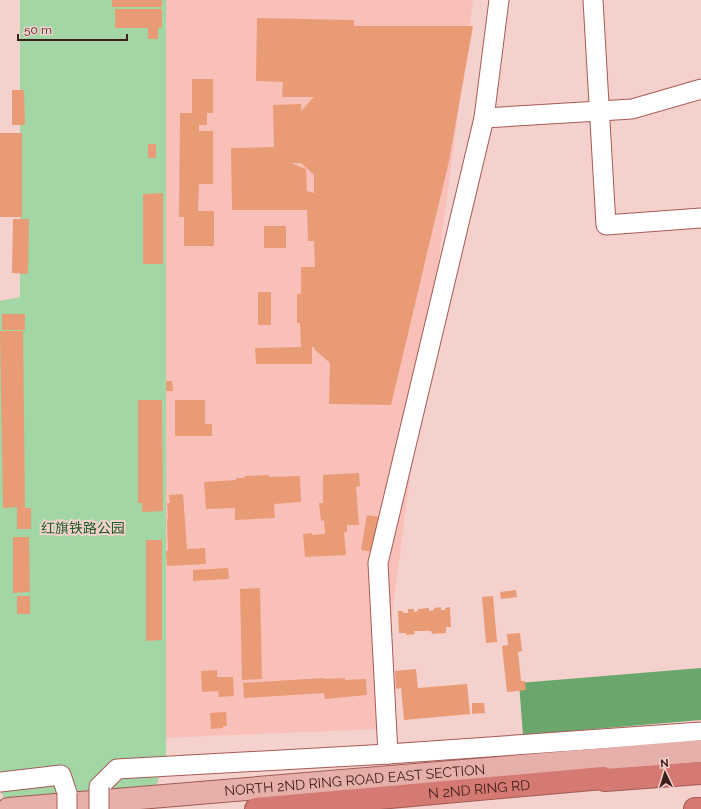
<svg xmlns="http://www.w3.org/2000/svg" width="701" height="809" viewBox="0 0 701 809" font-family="Raleway,'Noto Sans SC',sans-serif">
<rect width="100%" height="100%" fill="#f5d1cd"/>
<!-- built -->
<path fill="#f9c0b9" d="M108,0H473L377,729L115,740Z"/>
<!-- green -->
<path fill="#a2d6a4" d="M20,0H166V755L149,809H6L0,785V301L20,297Z"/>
<!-- forest -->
<path fill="#69a76d" d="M701,668V720L523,735L519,683Z"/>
<!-- building -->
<g fill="#e99b76" fill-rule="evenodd">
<rect x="112" y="0" width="50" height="7"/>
<path d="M115,9H162V28H158V39H148V28H115Z"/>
<path d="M257,18L354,20V26H473L449,161L391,405L329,404L330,363L315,350L314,347H312V364H256L255,348L301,347L300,323H297V294H301V267H315L314,241H308L307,210H232L231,148L274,147L273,105L301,104V111L314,97H282L283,82L256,81ZM291,163H301L314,175V193L308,191L307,193L306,169Z"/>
<path d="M192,79H213V113H207V125H199V131H213V184H199L198,211H214V246H184V217H179L180,113H192Z"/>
<path d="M12,90H24L25,125H12Z"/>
<rect x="0" y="133" width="22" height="84"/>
<rect x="148" y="144" width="8" height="14"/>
<path d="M163,193V264H143V194Z"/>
<path d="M13,219H29L28,274L12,273Z"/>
<rect x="264" y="226" width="22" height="22"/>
<rect x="258" y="292" width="13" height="33"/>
<rect x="2" y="314" width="23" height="16"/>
<path d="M0,331H23L25,508H31V529H17V507L3,508Z"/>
<path d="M166,381H172L173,391H166Z"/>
<path d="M138,400H162L163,511L142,512V503H138Z"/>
<path d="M175,400H205V424H212V436H175Z"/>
<path d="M359,473L360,486L356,487L359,525H347V532H344L346,555L305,557L303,534L312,533V535L325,534L324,520L321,521L319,503H323V475Z"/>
<path d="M269,475V477L300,476L301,502L274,504L275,518L235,520V508L206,509L204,482L236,480V478H245L244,476Z"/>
<path d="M183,494L187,549L205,548L206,564L167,566L166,551H168L167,519H168L167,503H170L169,495Z"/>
<path d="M367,515L379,517L373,552L361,550Z"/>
<path d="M13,537H29L30,592L13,593Z"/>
<path d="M146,540H162V640L146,641Z"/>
<path d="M228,568L229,579L193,581V570Z"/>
<path d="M260,588L262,679L242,680L240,589Z"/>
<path d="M516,590L517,597L501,599L500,592Z"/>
<rect x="17" y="596" width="13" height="18"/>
<path d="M493,596L497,642L486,643L482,597Z"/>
<path d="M441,607V610H445V608L450,607L451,627H446V633L432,634L431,631H414L415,634L406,635V633H399L398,611H403V613H408V609H414V612L418,611V609L429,608V611L434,610V608Z"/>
<path d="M520,633L522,651L518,652L521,681H525L526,690L507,692L502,646L508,645L507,634Z"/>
<path d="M416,669L418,688L467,684L470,714L404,720L401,688L396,689L395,671Z"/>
<path d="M217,670V677H233L234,696L219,697L218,691L202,692L201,671Z"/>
<path d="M324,678V679L345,678V680L366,679L367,695L325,699L324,693L244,698L243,683Z"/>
<path d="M472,703H484L485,713L472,714Z"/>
<path d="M226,712L227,726H223V728L211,729L210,713Z"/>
</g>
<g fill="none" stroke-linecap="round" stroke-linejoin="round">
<defs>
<g id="minor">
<path d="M593,0L606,225L701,218"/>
<path d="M484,118L632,109L701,89"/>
<path d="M388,754L378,563L484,118L499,0"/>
<path d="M0,782L61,775L67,793"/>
<path d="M99,787L117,769L388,754L701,732"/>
</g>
<g id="major">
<path id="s1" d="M8,809L701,751"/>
</g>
<g id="highway">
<path id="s2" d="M256,809L603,778L605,780L701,773"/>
<path d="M695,809H701"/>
</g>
</defs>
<!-- minor casing -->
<use href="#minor" stroke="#a65a54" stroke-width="21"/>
<!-- major casing -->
<use href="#major" stroke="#a05a54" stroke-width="24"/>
<!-- highway casing -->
<use href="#highway" stroke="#a05a54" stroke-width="24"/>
<!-- minor -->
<use href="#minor" stroke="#fff" stroke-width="19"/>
<!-- major -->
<use href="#major" stroke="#e6afaa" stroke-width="22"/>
<!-- highway -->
<use href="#highway" stroke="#d57a72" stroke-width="22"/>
<defs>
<g id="minor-bridge">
<path d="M99,787V809"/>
<path d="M67,809V793"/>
</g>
</defs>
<!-- minor-bridge casing -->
<use href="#minor-bridge" stroke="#a65a54" stroke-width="21" stroke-linecap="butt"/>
<!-- minor-bridge -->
<use href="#minor-bridge" stroke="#fff" stroke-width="19"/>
</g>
<g text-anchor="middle" stroke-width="4" stroke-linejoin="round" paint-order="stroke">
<!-- park labels -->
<g font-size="14" fill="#1c5e26" stroke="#f5d1cd">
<text x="83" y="533">红旗铁路公园</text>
</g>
<!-- street labels -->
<g font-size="14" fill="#3e1e1b" stroke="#f5d1cd">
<text dy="5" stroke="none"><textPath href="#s1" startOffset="348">NORTH 2ND RING ROAD EAST SECTION</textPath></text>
<text dy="5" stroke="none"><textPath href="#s2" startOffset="224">N 2ND RING RD</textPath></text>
</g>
</g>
<!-- north arrow -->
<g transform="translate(665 773) rotate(356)" stroke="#f5d1cd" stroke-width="3" paint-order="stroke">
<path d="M0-3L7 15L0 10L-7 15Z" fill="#3e1e1b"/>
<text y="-6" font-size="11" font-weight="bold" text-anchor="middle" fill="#3e1e1b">N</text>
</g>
<!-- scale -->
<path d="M18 34v6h109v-6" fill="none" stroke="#3e1e1b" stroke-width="2"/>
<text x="24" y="34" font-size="12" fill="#3e1e1b" stroke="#f5d1cd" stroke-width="3" paint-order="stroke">50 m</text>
</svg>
